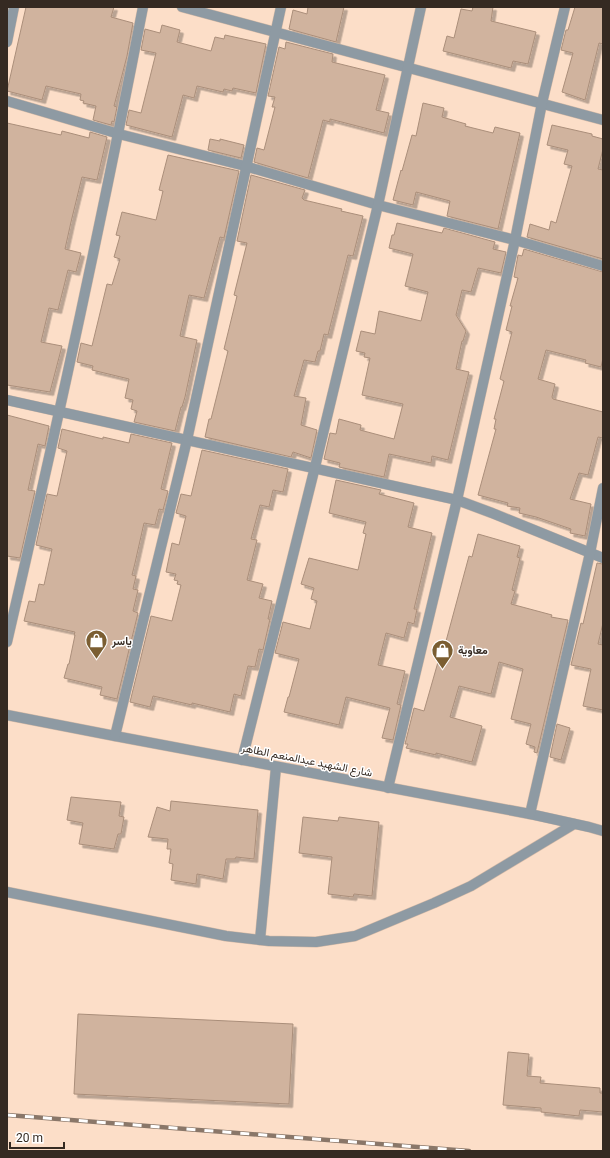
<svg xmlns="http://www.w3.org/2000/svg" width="610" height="1158" viewBox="0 0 610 1158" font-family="Roboto,Vazirmatn,sans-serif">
<defs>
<filter id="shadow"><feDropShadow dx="3.5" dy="3.5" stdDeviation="0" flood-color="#0004"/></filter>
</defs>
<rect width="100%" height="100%" fill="#fcdec8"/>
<!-- building -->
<g fill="#d0b39e" stroke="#aa8e7a" filter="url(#shadow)">
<path d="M26,7H114L111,17L133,23L127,56L114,106L117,107L114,122L112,121L111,125L93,120L96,106L83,103L84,101L80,100L81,94L46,86L42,100L7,91Z"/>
<path d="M308,7H344L336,42L289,29L293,10L307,14Z"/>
<path d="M473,7H493L491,21L536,32L528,64L513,61L511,68L443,51L447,36L454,38L461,9L472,11Z"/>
<path d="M575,7H603V44L599,43L585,100L562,92L573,53L561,50L566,30H568Z"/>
<path d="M162,25L180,30L177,42L211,51L215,37L224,39L225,35L266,44L256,93L233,88L232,91L224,89L223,92L197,86L194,98L183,95L172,137L126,125L129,110L141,113L156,53L141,50L145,29L160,33Z"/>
<path d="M286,42L333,54L332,62L385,75L376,110L389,113L384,133L330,119V122L323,120L308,178L254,162L257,148L264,150L275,107H272L275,97L268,96L279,47L285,49Z"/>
<path d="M423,103L444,108L442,117L466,124L465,126L493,133L495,127L520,133L498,229L447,216L450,201L416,192L413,205L393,200L401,170L402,171L412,135L416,136Z"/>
<path d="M7,123L61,135L62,131L89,138L90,132L107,137L97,180L82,177L71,222L65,249L81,253L76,272L68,270L58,310L49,308L41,342L62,346L50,392L7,385Z"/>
<path d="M552,125L592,134V136L603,139V149L598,169L603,170V259L527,237L530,224L549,230L551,221L556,223L572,166L564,164L568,150L547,145Z"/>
<path d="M210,139L220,141V139L244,145L241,158L208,150Z"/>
<path d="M168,155L239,171L224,238L220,237L204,298L189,295L180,336L197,340L185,397L182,407H181L175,431L134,422L137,411L131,409L133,400L125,398L129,379L92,370L93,366L77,362L81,343L92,346L107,284L112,285L120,259L114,257L120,236L116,235L122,212L156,220L163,191L159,190Z"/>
<path d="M251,175L305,190L302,198L304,200L342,209L341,211L363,216L353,256L348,255L328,335L324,334L320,351H318L315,362L304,360L294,396L306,398L301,425L317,430L311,458L293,452L291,457L205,437L209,419H211L228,351L224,349L237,296L234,295L247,243L237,241Z"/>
<path d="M397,223L442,233L444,228L495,242L493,249L506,252L501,273L478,268L471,292L462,290L456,315L466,331L463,341H462L456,369L469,372L448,460L432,456L431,463L389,454L384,477L339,467L340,463L324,459L330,433L336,434L339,419L361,425L360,430L394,439L403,404L362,395L370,358L364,357L365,353L356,351L361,331L375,334L379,311L421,321L428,292L405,286L413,254L389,248L392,235H394Z"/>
<path d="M524,249L603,272V358L601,367L585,363L586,360L546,350L538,379L555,384L552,397L553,399L603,412V438L598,437L588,475L579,473L570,499L591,504L585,536L570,533L571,529L536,517L519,513L520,508L507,506L508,503L478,495L496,429H494L496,419H494L504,381L500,379L512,332L506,330L512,306H510L518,278L514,277L518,255L522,256Z"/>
<path d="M7,415L49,426L45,446L38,444L28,490L35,491L20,558L7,556Z"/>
<path d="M62,429L103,439V437L129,443L131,434L172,443L161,489L168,491L163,510L159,509L155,525L144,523L135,563L132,575L136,576L133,589L138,590L133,611L138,613L117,699L100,695L102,687L64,678L68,664H69L75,635H74L75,632L24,621L29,601L35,602L39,584L44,585L52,549L36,545L47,494L57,496L67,451L58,448Z"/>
<path d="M202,450L288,469L283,492L273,490L269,507L260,505L251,539L257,540L247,580L263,584L259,598L272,601L268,619H270L263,650L259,649L255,667L248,666L241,696L234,694L230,712L192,703V705L153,696L150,707L130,702L151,616L172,621L181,585L177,584L178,581L174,580L176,574L166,572L172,543L179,545L186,516L176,513L181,494L191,496Z"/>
<path d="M336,480L381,490L379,494L414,503L408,527L432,533L414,609H417L414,624L408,622L404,638L386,633L378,665L405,671L397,704L401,705L393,740L382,738L390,708L346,697L339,725L284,712L288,697H289L299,659L275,653L283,622L310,629L317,601L311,599L314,588L301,584L309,558L358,570L366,534L363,533L366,522L329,513Z"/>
<path d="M478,534L520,546L517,557L520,558L512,590L515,591L511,604L552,615L551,617L568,620L537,753L534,752L535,747L526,744L531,724L511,719L523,669L499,662L491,694L459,686L450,717L482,726L472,762L436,753V755L406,748L408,744H405L414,708L424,711L440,655L442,656L469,556L472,557Z"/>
<path d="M597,563L603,564V623L598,644L603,645V710L583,706L591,669L571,665L581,623L583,624Z"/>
<path d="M557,724L570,728L561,760L550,757Z"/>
<path d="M71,797L121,802L119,816L124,817L121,834H118L114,849L79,844L83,823L67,820Z"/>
<path d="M171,801L258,810L254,859L236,857L235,859H226L223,879L197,874L196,884L171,880L173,864L169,863L171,849H167L168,839L148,837L157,807L170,811Z"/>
<path d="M303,817L338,821L339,817L379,822L372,896L354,894L353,897L328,894L332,857L299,853Z"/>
<path d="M78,1014L293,1024L289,1104L74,1094Z"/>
<path d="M508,1052L529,1054L527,1076L541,1077L540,1083L600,1088V1093H603V1112L580,1110L579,1116L541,1112V1108L503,1105Z"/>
</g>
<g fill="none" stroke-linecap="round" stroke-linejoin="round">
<defs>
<g id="minor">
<path d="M182,7L603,120"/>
<path d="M7,42L14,7"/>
<path d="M7,101L119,134L245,166L378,205L515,240L603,266"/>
<path d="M7,400L457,500L492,513L603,558"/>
<path d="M7,642C56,431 102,220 143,7"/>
<path d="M7,715L115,736L530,814L589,827L603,831"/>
<path d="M115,736L187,440L281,7"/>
<path d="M242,760L315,467L378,205L421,7"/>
<path d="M388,788L457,500L515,240L542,103L565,7"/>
<path d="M530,814L590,553L603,488"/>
<path d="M7,892L226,936L269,941L316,942L355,936L434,903L471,886L574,824"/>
<path d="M260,940L276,767"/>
</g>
</defs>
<!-- minor casing -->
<use href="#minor" stroke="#d4baa7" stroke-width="11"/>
<!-- minor -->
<use href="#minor" stroke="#8e9aa3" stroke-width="10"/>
<defs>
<path id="rail" d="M7,1115L469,1151"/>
</defs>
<!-- rail casing -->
<use href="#rail" stroke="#8a7769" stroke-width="4.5"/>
<!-- rail -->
<use href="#rail" stroke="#fff" stroke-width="3" stroke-dasharray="9" stroke-linecap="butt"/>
</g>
<!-- icons -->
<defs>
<symbol id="shop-pin" viewBox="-11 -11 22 30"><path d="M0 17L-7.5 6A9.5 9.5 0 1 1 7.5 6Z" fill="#7b5e32" stroke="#fff"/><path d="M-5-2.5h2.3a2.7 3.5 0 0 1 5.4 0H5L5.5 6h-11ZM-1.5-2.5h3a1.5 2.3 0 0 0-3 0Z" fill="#fff"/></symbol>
</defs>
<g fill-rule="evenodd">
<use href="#shop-pin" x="84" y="628" width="25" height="34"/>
<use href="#shop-pin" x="430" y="638" width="25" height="34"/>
</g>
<g text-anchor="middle" stroke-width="3" stroke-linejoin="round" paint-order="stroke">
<!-- poi labels -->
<g font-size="11" font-weight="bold" fill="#352a22" stroke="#fff" text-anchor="start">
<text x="112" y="645">ياسر</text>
<text x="458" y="654">معاوية</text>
</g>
<!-- street labels -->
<g font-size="11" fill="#352a22" stroke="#fff">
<text transform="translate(307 760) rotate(11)" y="4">شارع الشهيد عبدالمنعم الطاهر</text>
</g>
</g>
<!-- border -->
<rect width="610" height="1158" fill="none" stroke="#352a22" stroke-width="16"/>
<!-- scale -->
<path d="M10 1142v6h54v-6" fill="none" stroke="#352a22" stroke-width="2"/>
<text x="16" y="1142" font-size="12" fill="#352a22" stroke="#ffffff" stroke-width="3" paint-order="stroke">20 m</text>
</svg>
